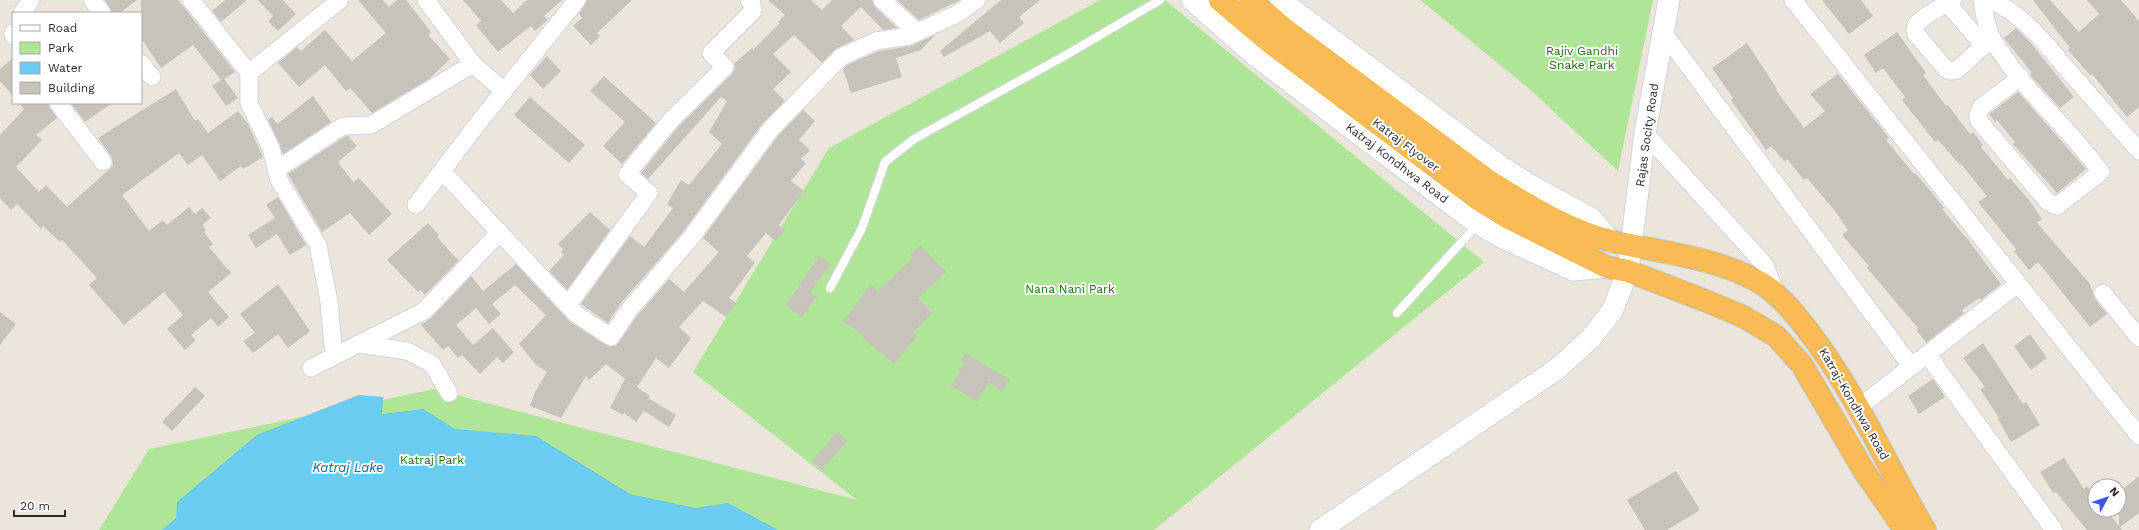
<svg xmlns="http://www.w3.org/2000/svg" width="2139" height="530" viewBox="0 0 2139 530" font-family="'Work Sans',sans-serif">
<rect width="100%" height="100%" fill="#ece5db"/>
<!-- green -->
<g fill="#afe596">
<path d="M1100,0H1165L1484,262L1154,530H99L149,449L434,389L857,500L693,372L829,148Z"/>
<path d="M1420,0H1653L1618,171L1526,86Z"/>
</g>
<!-- water -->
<path fill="#6bccf2" d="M359,395L383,397L382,414L423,409L455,429L536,436L630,494L695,508L728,503L778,530H162L176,518L177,502L257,435Z"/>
<!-- building -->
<g fill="#c7c3ba">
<path d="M105,0H137L120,13H112Z"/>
<path d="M141,0H178L235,72L224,79L238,98L226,106L212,86L221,80L193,45L161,68L141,38Z"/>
<path d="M225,0H247L221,22L212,11Z"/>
<path d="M258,0H283L296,14L278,31L268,21L273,16Z"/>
<path d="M358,0H383L389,7L397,0H406L431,32L428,35L450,59L429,79L372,113L350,88L346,91L325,65L299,87L278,63L297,47L301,51L325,30L352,61L386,33Z"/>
<path d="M463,0H501L513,13L527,0H562L544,16L548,20L535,31L531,26L498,52L476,25L481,21Z"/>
<path d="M587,0H632L597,33L600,36L591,45L573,26L582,18L579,14Z"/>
<path d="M768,0H811L822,10L832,0H872L875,7L897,28L883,30L861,7L841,26L854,40L837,48L822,63L794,35L773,54L791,72L773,89L785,101L762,124L682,233L621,303L608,323L581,304L630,236L644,247L673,208L667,204L681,180L689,185L722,144L709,132L727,101L721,97L648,179L641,173L678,127L732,74L735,69L734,64L752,48L753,50L780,23L778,22L785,15Z"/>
<path d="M897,0H960L919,20Z"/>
<path d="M1001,0H1040L1019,17L1024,23L1000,43L990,31L944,57L940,51Z"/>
<path d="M1822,0H1861L1873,16L1849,34Z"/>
<path d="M2033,0H2050L2079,32L2099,14L2087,0H2121L2139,21V107L2127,117L2092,74L2090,75L2068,50L2070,48Z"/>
<path d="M2016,28L2030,42L2074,97L2060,108L2031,76V72L2004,38Z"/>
<path d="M1897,32L1926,73L1923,75L1946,106L1948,105L1970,134L1973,132L1983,145L1981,147L2008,180L2010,178L2029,200L2042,219L2037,223L2090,284L2095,299L2107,314L2090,327L2038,262L2029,270L2014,251L2016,249L1978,202L1987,196L1961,164L1960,165L1938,140L1935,142L1902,100L1905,97L1883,68L1876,73L1864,55Z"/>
<path d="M935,35L921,50L896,58L902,77L851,93L843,69L847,65L879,51L911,46Z"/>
<path d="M1747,43L1777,89L1776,90L1804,128L1825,111L1810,94L1838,74L1889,138L1886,140L1914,174L1915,173L1932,193L1944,208L1942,209L1969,241L2001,284L1981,300L1979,298L1962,310L1964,313L1926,343L1916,330L1918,328L1867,268L1869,266L1842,235L1848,230L1835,211L1807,178L1804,180L1787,159L1785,162L1771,146L1766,150L1731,100L1733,98L1712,68Z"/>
<path d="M547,56L561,71L543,89L530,75Z"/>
<path d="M13,58V96L0,81V69Z"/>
<path d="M604,76L656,123L622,164L603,146L625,122L590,91Z"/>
<path d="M176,89L195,121L198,119L208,133L238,111L248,124L263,157L243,169L241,166L220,181L202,155L188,165L179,153L122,195L149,231L163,220L167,225L189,207L195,214L202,208L211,218L202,225L206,230L204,232L213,244L209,247L231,273L208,292L229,317L218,327L211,318L191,335L196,340L185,350L167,329L183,315L164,292L124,325L89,285L97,278L62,240L60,242L43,226L41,229L17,204L11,210L0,198V135L24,109L19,103H48L57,118L36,135L42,140L16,167L39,192L46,185L67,207L113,166L111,156L98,138Z"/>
<path d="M2018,92L2086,169L2057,193L2013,144L2015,142L1997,120L1995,122L1989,114Z"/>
<path d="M313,96L331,122L283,154L268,120L272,117L277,124Z"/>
<path d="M530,97L585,145L569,163L514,115Z"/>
<path d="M71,103H112L85,122Z"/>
<path d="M803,110L815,121L799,140L810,150L801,159L806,163L791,181L804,191L779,225L785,231L775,241L766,233L747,256L755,263L729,298L736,303L726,317L703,301L679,327L691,338L669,368L656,358L637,387L650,396L648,398L676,415L669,427L644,411L636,422L624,413L623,415L610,408L625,379L606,364L589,380L586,376L561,418L530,406L535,392L547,372L536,365L519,344L546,315L515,285L492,304L501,314L489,324L476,308L456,325L473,345L493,328L514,352L503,363L497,357L480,374L462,355L458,358L448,346L443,350L421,325L431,318L471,276L483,291L516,264L570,322L606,345L616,346L637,316L669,279L684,292L719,252L703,238L778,136Z"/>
<path d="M346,136H348L357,146L338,162L353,182L359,178L392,214L369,235L350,213L322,232L288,174Z"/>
<path d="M278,197L306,245L290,255L277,234L256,248L248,235L275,218L266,205Z"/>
<path d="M590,212L610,230L567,290L549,271L564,255L561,252L563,249L558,244Z"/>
<path d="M428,223L439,235L437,237L456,258L459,260L425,295L421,290L418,292L387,260Z"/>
<path d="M920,245L946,272L918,298L932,313L913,332L917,336L894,364L863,338L864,336L843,321L870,285L878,291L913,258L910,255Z"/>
<path d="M819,256L831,264L810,292L817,296L802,317L786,305Z"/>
<path d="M278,284L310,331L288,348L278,334L253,353L243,341L255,333L240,314Z"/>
<path d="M0,312L16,324L0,345Z"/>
<path d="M2030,334L2047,358L2031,370L2014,346Z"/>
<path d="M1983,343L2023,404L2026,402L2040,425L2011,442L1998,419L1999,418L1980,389L1985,387L1963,358Z"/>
<path d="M965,353L1010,380L1002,391L989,382L977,401L951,386L964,365L960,361Z"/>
<path d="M1933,379L1945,397L1919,414L1908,396Z"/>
<path d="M195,387L205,396L172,431L162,422Z"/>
<path d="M837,432L847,441L822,470L812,461Z"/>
<path d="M2064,458L2084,489L2087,486L2095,496V510H2106L2119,526V492L2139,476V513L2120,527L2122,530H2087L2056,492L2053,493L2040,472Z"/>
<path d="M1676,471L1700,510L1667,530H1645L1627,500Z"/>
</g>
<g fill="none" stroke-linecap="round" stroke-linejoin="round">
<defs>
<g id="service">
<path d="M830,288L862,228L885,162L914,139L1066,55L1160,0"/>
<path d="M1397,313L1478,224"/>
</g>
<g id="minor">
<path d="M92,0L102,13"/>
<path d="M191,0L249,73V103L271,148L279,180L318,245L329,302L334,356"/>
<path d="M426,0L473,64L504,91"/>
<path d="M882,0L917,32"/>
<path d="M1793,0L2139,436"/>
<path d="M1953,0C1944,5 1921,17 1916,25C1914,28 1915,31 1916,34L1946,69L1950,71L1957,70L1992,38"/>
<path d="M1982,0C1984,13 1986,26 1992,38C2020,88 2068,126 2101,172L2057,206L2048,202L1979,121L1978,115L1981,107L2021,77"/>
<path d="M1988,0C2024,12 2049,49 2074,77C2096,102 2117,126 2139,151"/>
<path d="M1947,3L1984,46"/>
<path d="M22,13L31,0"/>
<path d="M1663,32L1911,366"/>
<path d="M13,33V36"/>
<path d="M141,63L152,77"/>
<path d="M249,73L340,0"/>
<path d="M58,103L103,162"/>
<path d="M1645,133L1765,265L1776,295"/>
<path d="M276,170L343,126L371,125L473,64"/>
<path d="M442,171L576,314L611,337L629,310L690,239L770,130L841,57L876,41L909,36L957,14L977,0"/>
<path d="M416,205L479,122L577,0"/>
<path d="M2103,293L2139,338"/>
<path d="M568,305L649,193L627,174L671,120L725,67L711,53L753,11L752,4L749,0"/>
<path d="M359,344L407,351L432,364L449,393"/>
<path d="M1927,354L2054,530"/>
<path d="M311,368L424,311L500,232"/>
<path d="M1859,407L2018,284"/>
</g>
<g id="tertiary">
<path d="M1192,0L1257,57L1467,216L1499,236L1573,270L1607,267"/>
<path d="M1280,0L1500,166L1530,185L1591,218L1611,242"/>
<path d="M1320,530L1557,369L1591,338L1612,311L1628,271L1645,133L1669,0"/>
</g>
<g id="trunk">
<path d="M1220,0L1271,43L1478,199L1509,218L1607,267L1628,271L1706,301L1742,316L1776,336L1802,365L1864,471L1905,530"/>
<path d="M1251,0L1283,28L1490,182C1526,204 1570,232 1611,241C1661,253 1713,256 1759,282C1778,293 1793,311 1806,328C1855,390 1885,463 1925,530"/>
</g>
</defs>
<!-- service casing -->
<use href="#service" stroke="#d0d4e3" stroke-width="10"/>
<!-- minor casing -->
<use href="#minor" stroke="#d0d4e3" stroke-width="19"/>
<!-- tertiary casing -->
<use href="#tertiary" stroke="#d0d4e3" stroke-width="23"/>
<!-- trunk casing -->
<use href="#trunk" stroke="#c8c8c8" stroke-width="24"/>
<!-- service -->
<use href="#service" stroke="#fff" stroke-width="8"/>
<!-- minor -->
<use href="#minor" stroke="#fff" stroke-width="17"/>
<!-- tertiary -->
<use href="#tertiary" stroke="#fff" stroke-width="21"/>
<!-- trunk -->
<use href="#trunk" stroke="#faba56" stroke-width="22"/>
</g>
<g text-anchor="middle" stroke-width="4" stroke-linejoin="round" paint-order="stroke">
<!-- park labels -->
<g font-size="12" fill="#276918" stroke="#fff">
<text x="1582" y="55">Rajiv Gandhi<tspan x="1582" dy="14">Snake Park</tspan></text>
<text x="1070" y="293">Nana Nani Park</text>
<text x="432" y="464">Katraj Park</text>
</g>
<!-- street labels -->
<g font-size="12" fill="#2a2a2a" stroke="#fff">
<text transform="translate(1647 135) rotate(-82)" y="4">Rajas Socity Road</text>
<text transform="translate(1406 145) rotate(37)" y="4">Katraj Flyover</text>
<text transform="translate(1397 163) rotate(37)" y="4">Katraj Kondhwa Road</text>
<text transform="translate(1854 404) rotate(60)" y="4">Katraj-Kondhwa Road</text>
</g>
<!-- water labels -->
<g font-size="13" font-style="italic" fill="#09699e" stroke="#fff">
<text x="348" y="472">Katraj Lake</text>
</g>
</g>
<!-- legend -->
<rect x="12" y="12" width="130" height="92" fill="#ffffff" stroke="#aaaaaa"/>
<rect x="20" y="25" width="20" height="6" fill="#ffffff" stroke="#aaaaaa"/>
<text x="48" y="32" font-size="12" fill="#2a2a2a">Road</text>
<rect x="20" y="42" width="20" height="12" fill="#afe596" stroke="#aaaaaa"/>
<text x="48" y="52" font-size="12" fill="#2a2a2a">Park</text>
<rect x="20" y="62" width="20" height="12" fill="#6bccf2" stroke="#aaaaaa"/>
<text x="48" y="72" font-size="12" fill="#2a2a2a">Water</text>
<rect x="20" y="82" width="20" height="12" fill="#c7c3ba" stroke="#aaaaaa"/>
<text x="48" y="92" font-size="12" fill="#2a2a2a">Building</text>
<!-- north arrow -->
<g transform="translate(2107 498) rotate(50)"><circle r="19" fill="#ffffff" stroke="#aaaaaa"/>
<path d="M0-3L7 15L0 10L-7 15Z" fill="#3658ff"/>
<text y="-6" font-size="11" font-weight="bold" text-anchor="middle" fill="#2a2a2a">N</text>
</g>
<!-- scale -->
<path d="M14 510v6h51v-6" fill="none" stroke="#2a2a2a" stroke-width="2"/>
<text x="20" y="510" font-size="12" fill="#2a2a2a" stroke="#ffffff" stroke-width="3" paint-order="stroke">20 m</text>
</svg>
